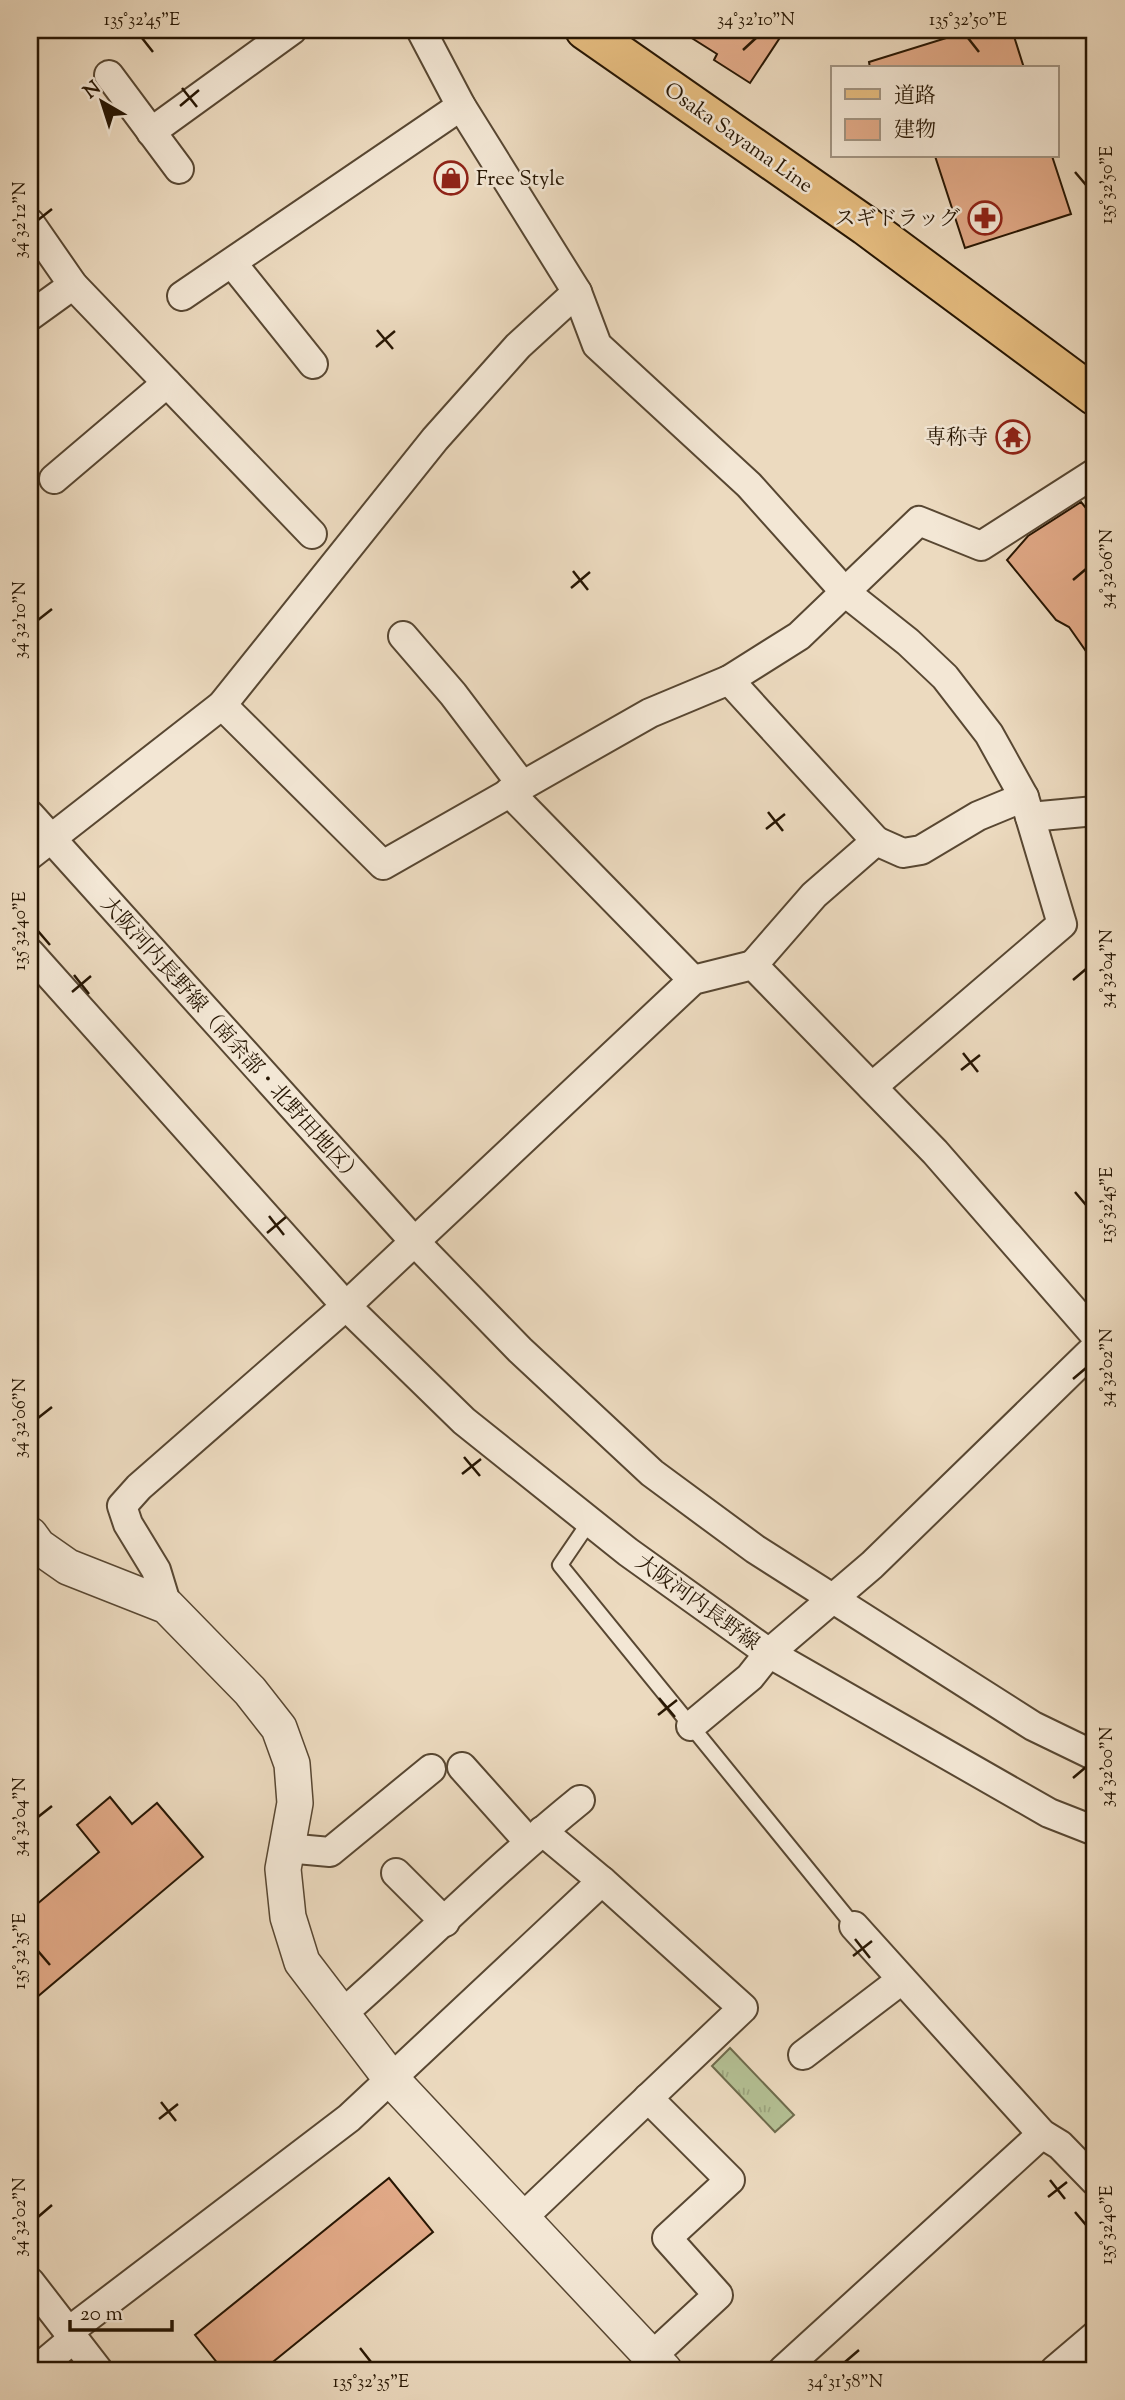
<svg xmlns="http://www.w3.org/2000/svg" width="1125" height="2400" viewBox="0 0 1125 2400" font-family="'Sorts Mill Goudy','Noto Serif JP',serif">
<defs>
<pattern id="grass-tufts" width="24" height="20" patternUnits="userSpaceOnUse" patternTransform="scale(1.75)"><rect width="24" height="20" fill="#b4c094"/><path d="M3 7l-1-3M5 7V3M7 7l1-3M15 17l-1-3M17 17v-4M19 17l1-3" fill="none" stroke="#9ba47e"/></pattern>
</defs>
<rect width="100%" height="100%" fill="#ecdabf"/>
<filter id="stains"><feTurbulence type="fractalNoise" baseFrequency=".00286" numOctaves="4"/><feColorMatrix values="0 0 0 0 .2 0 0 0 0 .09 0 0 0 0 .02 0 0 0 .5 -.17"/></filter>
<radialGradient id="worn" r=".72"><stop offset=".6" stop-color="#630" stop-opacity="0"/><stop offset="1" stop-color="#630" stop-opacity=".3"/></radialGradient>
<!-- grass -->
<path fill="url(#grass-tufts)" stroke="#6e6b4c" stroke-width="2" d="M730,2048L794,2115L775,2132L712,2066Z"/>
<!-- building -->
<g fill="#e2aa88" stroke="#271603" stroke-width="2">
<path d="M679,30H785L750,83L714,60L717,54Z"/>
<path d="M972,30H1012L1024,68H870L869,62Z"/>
<path d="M935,156H1052L1071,214L965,248Z"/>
<path d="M1081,502L1095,519V664L1069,627L1056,620L1007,560L1028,536Z"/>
<path d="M110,1797L132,1824L157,1803L203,1857L30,2003V1910L99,1852L77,1825Z"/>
<path d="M389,2178L433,2232L263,2370H223L195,2335Z"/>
</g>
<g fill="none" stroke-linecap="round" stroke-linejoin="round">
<defs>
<path id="service" d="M590,1521L560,1565L854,1926"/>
<g id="minor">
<path d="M421,30L461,106L577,292"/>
<path d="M109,75L179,169"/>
<path d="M151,132L292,30"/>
<path d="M30,223L73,285L312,534"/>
<path d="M232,263L313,364"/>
<path d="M182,296L461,106"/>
<path d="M30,316L73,285"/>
<path d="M54,479L167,383"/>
<path d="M403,636L453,694L522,785"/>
<path d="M729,680L876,841"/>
<path d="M222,705L383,865L650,713L729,680L799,636L919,521L981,546L1095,473"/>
<path d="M509,792L693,980"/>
<path d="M30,815L414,1241L520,1350L652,1473L755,1549L1033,1726L1095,1756"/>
<path d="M1030,817L1095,811"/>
<path d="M30,855L222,705L435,439L518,346L577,292L597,345L749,485L845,592L908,642L945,677L989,734L1024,797L1062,924L872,1087"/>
<path d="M30,953L346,1306L464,1421L628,1552L769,1653L1049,1813L1095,1831"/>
<path d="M753,965L814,895L876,841L903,853L921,850L978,816L1024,797"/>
<path d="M167,1606L156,1570L128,1524L122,1506L139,1487L346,1306L693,980L753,965L935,1152L1095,1335"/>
<path d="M691,1726L750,1677L769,1653L872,1565L1095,1348"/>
<path d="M462,1767L529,1842"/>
<path d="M542,1831L602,1881"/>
<path d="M286,1848L330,1852L431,1769"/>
<path d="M396,1873L445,1922"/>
<path d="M854,1926L1042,2134L1060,2145L1095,2181"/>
<path d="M342,2014C422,1944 497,1867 580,1800"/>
<path d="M803,2055L900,1981"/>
<path d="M648,2098L730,2180L667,2238L718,2295L651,2357"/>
<path d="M30,2282L98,2370"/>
<path d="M68,2332L349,2118L602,1881L743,2008L521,2219"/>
<path d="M36,2370L73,2339"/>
<path d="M783,2370L1042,2134"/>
<path d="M1055,2370L1095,2336"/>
</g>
<path id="tertiary" d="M30,1535L38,1546L68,1567L167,1606L250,1691L279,1728L292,1764L295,1803L283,1869L288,1917L302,1962L392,2080L664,2370"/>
<path id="primary" d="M585,30L866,226L1095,396"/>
</defs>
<!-- service casing -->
<use href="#service" stroke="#584732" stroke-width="18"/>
<!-- minor casing -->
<use href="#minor" stroke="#584732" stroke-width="32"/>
<!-- tertiary casing -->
<use href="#tertiary" stroke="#584732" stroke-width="38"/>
<!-- primary casing -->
<use href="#primary" stroke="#271603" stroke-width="42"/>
<!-- service -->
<use href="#service" stroke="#f3e7d5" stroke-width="14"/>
<!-- minor -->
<use href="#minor" stroke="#f3e7d5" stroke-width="28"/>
<!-- tertiary -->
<use href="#tertiary" stroke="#f3e7d5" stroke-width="35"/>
<!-- primary -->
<use href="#primary" stroke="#e6bd80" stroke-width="38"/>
</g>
<!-- ticks -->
<path fill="none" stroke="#271603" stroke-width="2.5" d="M142,38L153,52M968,38L979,52M743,50L756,38M182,88L197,107M180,106L199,90M1075,172L1086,185M38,220L52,209M377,330L393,349M376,347L395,331M573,571L588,590M1073,580L1086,569M571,588L590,572M38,620L52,609M768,812L783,831M766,829L785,814M38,931L50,945M74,975L89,994M1073,980L1086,969M72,992L91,976M963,1053L978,1072M961,1070L980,1055M1075,1192L1086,1205M269,1216L284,1235M267,1233L286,1217M1073,1379L1086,1368M38,1418L52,1407M464,1457L480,1476M462,1474L481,1459M659,1698L675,1717M658,1715L677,1700M1073,1778L1086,1767M38,1817L52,1806M855,1939L870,1958M38,1951L50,1965M853,1956L872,1941M161,2102L176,2121M159,2119L178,2104M1050,2180L1065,2199M1048,2197L1067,2182M1075,2212L1086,2225M38,2217L52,2205M360,2348L371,2362M845,2362L859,2350"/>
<!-- icons -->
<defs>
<symbol id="shop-ring" viewBox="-11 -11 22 22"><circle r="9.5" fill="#f3e7d5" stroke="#8f2418" stroke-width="1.5"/><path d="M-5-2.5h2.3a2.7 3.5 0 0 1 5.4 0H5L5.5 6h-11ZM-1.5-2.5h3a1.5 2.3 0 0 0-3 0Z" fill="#8f2418"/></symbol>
<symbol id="pharmacy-ring" viewBox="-11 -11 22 22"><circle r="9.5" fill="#f3e7d5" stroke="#8f2418" stroke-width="1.5"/><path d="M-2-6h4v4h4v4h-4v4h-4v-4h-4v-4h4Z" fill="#8f2418"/></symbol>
<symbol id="temple-ring" viewBox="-11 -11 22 22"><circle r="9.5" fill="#f3e7d5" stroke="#8f2418" stroke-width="1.5"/><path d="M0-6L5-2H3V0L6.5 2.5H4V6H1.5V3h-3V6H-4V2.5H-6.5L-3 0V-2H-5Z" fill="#8f2418"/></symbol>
</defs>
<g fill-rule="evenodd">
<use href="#shop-ring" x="432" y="159" width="38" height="38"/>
<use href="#pharmacy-ring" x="966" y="199" width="38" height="38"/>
<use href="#temple-ring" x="994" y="418" width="38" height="38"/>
</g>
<g text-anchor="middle" stroke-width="5" stroke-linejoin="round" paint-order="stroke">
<!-- street labels -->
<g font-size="21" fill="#271603" stroke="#f3e7d5">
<text transform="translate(739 137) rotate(35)" y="7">Osaka Sayama Line</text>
<text transform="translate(232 1040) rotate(48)" y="7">大阪河内長野線（南余部・北野田地区）</text>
<text transform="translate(698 1602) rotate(36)" y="7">大阪河内長野線</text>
</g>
<!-- poi labels -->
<g font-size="21" fill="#271603" stroke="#f3e7d5" text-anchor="end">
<text x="476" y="185" text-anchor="start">Free Style</text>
<text x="960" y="225">スギドラッグ</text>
<text x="988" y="444">専称寺</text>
</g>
</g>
<!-- margin -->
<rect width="1125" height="2400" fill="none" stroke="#ecdabf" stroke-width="77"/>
<!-- legend -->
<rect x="831" y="66" width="228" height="91" fill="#f3e7d5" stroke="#a19381" stroke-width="2"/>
<rect x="845" y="89" width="35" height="10" fill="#e6bd80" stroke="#a19381" stroke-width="2"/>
<text x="894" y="102" font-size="21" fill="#271603">道路</text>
<rect x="845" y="119" width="35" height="21" fill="#e2aa88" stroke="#a19381" stroke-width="2"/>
<text x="894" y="136" font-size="21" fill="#271603">建物</text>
<!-- north arrow -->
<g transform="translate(102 102) rotate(321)" stroke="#f3e7d5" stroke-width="5" paint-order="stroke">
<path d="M0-5L12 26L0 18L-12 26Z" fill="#271603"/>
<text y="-10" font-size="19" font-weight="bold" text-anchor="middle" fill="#271603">N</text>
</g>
<!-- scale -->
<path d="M70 2320v10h102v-10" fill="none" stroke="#271603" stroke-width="3.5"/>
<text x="80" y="2320" font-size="21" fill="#271603" stroke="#f3e7d5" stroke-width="5" paint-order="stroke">20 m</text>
<rect x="38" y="38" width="1048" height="2324" fill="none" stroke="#271603" stroke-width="2.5"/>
<g font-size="18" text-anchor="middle" fill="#271603">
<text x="142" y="25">135°32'45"E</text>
<text x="756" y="25">34°32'10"N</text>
<text x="968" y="25">135°32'50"E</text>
<text transform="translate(1106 185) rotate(-90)" y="6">135°32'50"E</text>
<text transform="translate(19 220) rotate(-90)" y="6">34°32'12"N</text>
<text transform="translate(1106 569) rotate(-90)" y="6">34°32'06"N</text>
<text transform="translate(19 620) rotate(-90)" y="6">34°32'10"N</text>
<text transform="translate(19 931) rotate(-90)" y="6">135°32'40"E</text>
<text transform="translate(1106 969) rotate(-90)" y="6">34°32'04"N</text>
<text transform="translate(1106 1205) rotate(-90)" y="6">135°32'45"E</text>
<text transform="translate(1106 1368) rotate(-90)" y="6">34°32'02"N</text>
<text transform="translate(19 1418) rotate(-90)" y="6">34°32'06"N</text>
<text transform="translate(1106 1767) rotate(-90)" y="6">34°32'00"N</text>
<text transform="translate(19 1817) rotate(-90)" y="6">34°32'04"N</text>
<text transform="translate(19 1951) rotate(-90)" y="6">135°32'35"E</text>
<text transform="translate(19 2217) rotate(-90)" y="6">34°32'02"N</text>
<text transform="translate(1106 2225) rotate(-90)" y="6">135°32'40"E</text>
<text x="371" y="2387">135°32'35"E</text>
<text x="845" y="2387">34°31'58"N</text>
</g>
<rect width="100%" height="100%" filter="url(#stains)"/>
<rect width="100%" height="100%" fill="url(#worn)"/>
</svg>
